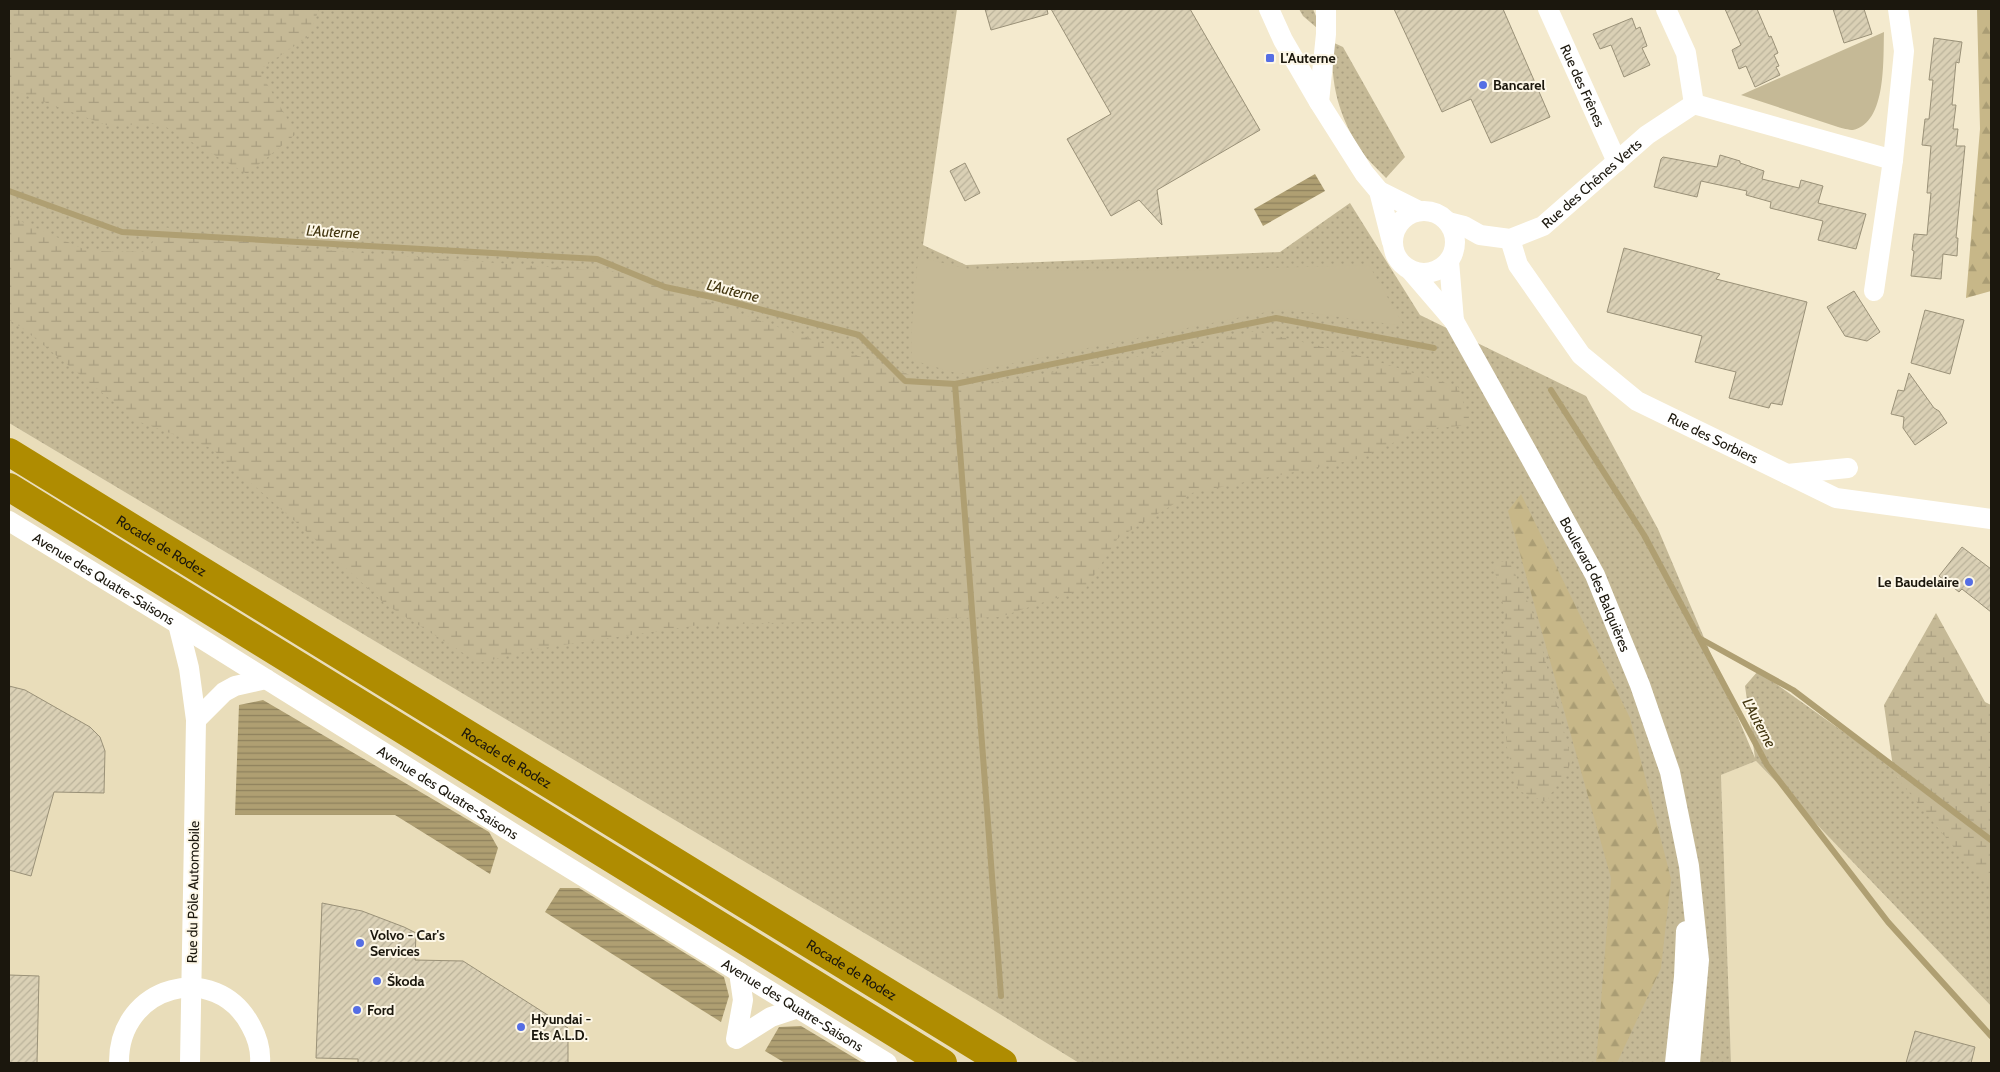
<svg xmlns="http://www.w3.org/2000/svg" width="2000" height="1072" viewBox="0 0 2000 1072" font-family="Cabin,sans-serif">
<defs>
<pattern id="grass-dots" width="8" height="8" patternUnits="userSpaceOnUse" patternTransform="scale(1.25)"><rect width="8" height="8" fill="#c5b996"/><path d="M2 2h.1M6 6h.1" fill="none" stroke="#a99e80" stroke-width="1.8" stroke-linecap="round"/></pattern>
<pattern id="forest-firs" width="22" height="20" patternUnits="userSpaceOnUse" patternTransform="scale(1.25)"><rect width="22" height="20" fill="#c7b788"/><path d="M5 1l3.5 6h-7zM16 11l3.5 6h-7z" fill="#aa9d74"/></pattern>
<pattern id="wetland-marsh" width="20" height="14" patternUnits="userSpaceOnUse" patternTransform="scale(1.25)"><rect width="20" height="14" fill="#c5b996"/><path d="M1 5h8M5 5V1M11 12h8M15 12V8" fill="none" stroke="#a99e80"/></pattern>
<pattern id="water-rules" width="6" height="5" patternUnits="userSpaceOnUse" patternTransform="scale(1.25)"><rect width="6" height="5" fill="#af9f72"/><path d="M0 2.5h6" fill="none" stroke="#8e815c"/></pattern>
<pattern id="building-hatch" width="6" height="6" patternUnits="userSpaceOnUse" patternTransform="scale(1.25)"><rect width="6" height="6" fill="#dad0b5"/><path d="M-1 1l2-2M0 6l6-6M5 7l2-2" fill="none" stroke="#bab29a"/></pattern>
</defs>
<rect width="100%" height="100%" fill="#f4eace"/>
<!-- built -->
<g fill="#e9ddba">
<path d="M9,423L985,1005L1079,1063H9Z"/>
<path d="M1756,761L1991,1006V1063H1731L1721,775Z"/>
</g>
<!-- grass -->
<g fill="url(#grass-dots)">
<path d="M9,9H957L923,245L966,265L1280,252L1350,203L1420,315L1586,396L1658,529L1755,758L1745,686L1758,671L1991,837V1006L1756,761L1721,775L1731,1063H1079L985,1005L9,423Z"/>
<path d="M1299,9H1313L1316,16L1317,28L1303,16Z"/>
<path d="M1332,42L1343,47L1405,157L1386,178C1378,169 1368,161 1362,152C1338,115 1331,86 1332,42Z"/>
</g>
<!-- forest -->
<g fill="url(#forest-firs)">
<path d="M1977,9H1991V291L1966,298L1980,129Z"/>
<path d="M1521,494L1630,718L1671,879L1661,968L1617,1063H1596L1611,878L1508,511Z"/>
</g>
<!-- wetland -->
<g fill="url(#wetland-marsh)">
<path d="M9,9H319L309,36L259,70L296,134L247,174L159,123L109,126L9,89Z"/>
<path d="M9,216L88,251L146,252L163,227L297,248L628,273L903,372L929,384L978,386L1158,353L1256,331L1357,355L1458,387L1471,425L1411,430L1393,443L1358,459L1192,493L1118,538L1086,588L1000,617L699,625L536,649L479,663L385,604L297,523L211,448L137,421L21,327L9,320Z"/>
<path d="M1509,560L1533,614L1572,762L1546,802L1519,791L1507,748L1503,675L1505,612L1493,564Z"/>
<path d="M1936,613L1985,702L1991,705V883L1960,855L1894,774L1884,705Z"/>
</g>
<!-- park -->
<g fill="#c5b996">
<path d="M1884,32C1883,58 1887,123 1853,130C1849,130 1842,128 1838,127L1741,95Z"/>
<path d="M918,257L973,270L1172,271L1369,265L1404,326L1282,309L959,374L912,360L911,336Z"/>
</g>
<!-- water -->
<g fill="url(#water-rules)">
<path d="M1315,174L1325,191L1263,226L1254,209Z"/>
<path d="M263,700L489,832L498,848L490,874L395,815H235L239,705Z"/>
<path d="M560,888H579L724,977L729,996L721,1022L545,912Z"/>
<path d="M801,1026L863,1063H785L765,1051L779,1027Z"/>
</g>
<g fill="none" stroke-linecap="round" stroke-linejoin="round">
<!-- stream -->
<g stroke="#af9f72" stroke-width="6">
<path d="M9,191L122,232L597,259L665,287L712,297L859,335L905,381L955,384L1276,318L1434,348"/>
<path d="M955,384L1001,996"/>
<path d="M1551,390L1644,535L1767,765L1888,922L1991,1036"/>
<path d="M1701,639L1793,690L1991,840"/>
</g>
</g>
<!-- building -->
<g fill="url(#building-hatch)" stroke="#9a9178">
<path d="M985,9H1047L1048,14L991,30Z"/>
<path d="M1051,9H1190L1260,130L1157,190L1162,225L1139,200L1111,216L1067,139L1111,114Z"/>
<path d="M1394,9H1503L1550,117L1491,143L1471,99L1442,112Z"/>
<path d="M1725,9H1757L1769,37L1771,36L1778,53L1774,55L1779,66L1776,67L1780,75L1755,87L1746,66L1739,69L1732,50L1741,45Z"/>
<path d="M1833,9H1864L1872,34L1844,43Z"/>
<path d="M1632,18L1636,29L1640,27L1647,46L1642,48L1650,65L1624,77L1611,45L1600,49L1593,34Z"/>
<path d="M1934,38L1962,42L1959,63L1956,62L1952,105H1956L1953,129H1958L1956,146H1965L1956,238H1958L1957,256L1943,254L1941,279L1911,276L1914,251L1912,250L1914,234L1927,235L1931,193H1927L1931,146L1922,145L1925,119H1929L1933,80H1929Z"/>
<path d="M1720,155L1740,161V163L1764,171L1762,179L1799,188L1801,180L1823,186L1818,203L1866,214L1856,249L1818,240L1823,221L1770,208L1771,202L1746,195L1747,191L1701,181L1697,197L1654,187L1661,159L1663,157L1717,167Z"/>
<path d="M965,163L980,193L965,201L950,171Z"/>
<path d="M1624,248L1720,274L1716,279L1807,302L1782,405L1771,403L1769,408L1729,398L1736,372L1695,362L1702,336L1607,312Z"/>
<path d="M1854,291L1880,332L1867,341L1845,336L1827,307Z"/>
<path d="M1925,310L1964,320L1950,374L1911,363Z"/>
<path d="M1909,373L1934,408L1939,411L1947,423L1915,445L1903,428L1904,417L1891,414L1898,390L1904,391Z"/>
<path d="M1962,547L1991,569V612L1962,589L1959,592L1939,576Z"/>
<path d="M9,686L25,690L90,727L100,737L105,751L104,793L54,792L31,876L9,870Z"/>
<path d="M322,903L362,911L404,927L416,933L415,960L463,961L568,1028V1063H358V1059L316,1058Z"/>
<path d="M9,975L39,976L37,1063H9Z"/>
<path d="M1915,1031L1975,1047L1971,1063H1906Z"/>
</g>
<g fill="none" stroke-linecap="round" stroke-linejoin="round">
<!-- street -->
<g stroke="#fff" stroke-width="20">
<path d="M1269,9L1283,40L1319,102L1364,173L1379,191L1392,242"/>
<path id="s1" d="M1548,9L1617,162"/>
<path d="M1666,9L1686,53L1694,104"/>
<path d="M1319,102L1326,34V9"/>
<path d="M1379,191L1419,211"/>
<circle cx="1424" cy="242" r="31"/>
<path id="s2" d="M1448,222L1464,226L1480,235L1510,239L1543,226L1647,135L1694,104L1893,160"/>
<path id="s3" d="M1510,239L1518,265L1581,355L1637,401L1836,498L1991,519"/>
<path d="M1449,261L1454,321"/>
<path id="s4" d="M1411,271L1454,321L1525,448L1595,575L1640,685L1670,772L1689,866L1699,960L1690,1063"/>
<path d="M1874,291L1893,160L1904,51L1898,9"/>
<path d="M1787,474L1848,468"/>
<path id="s5" d="M9,521L178,624L511,832L887,1063"/>
<path d="M178,624L189,668L196,720L190,1063"/>
<path d="M196,720L224,692L235,686L266,679"/>
<path d="M739,972L743,1000L736,1039L771,1017L798,1008"/>
<path d="M119,1063C118,985 216,959 251,1026C257,1037 261,1051 260,1063"/>
<path d="M1675,1063L1684,977L1686,931"/>
</g>
<!-- highway -->
<g stroke="#af8c01" stroke-width="28">
<path id="s6" d="M9,452L1003,1063"/>
<path d="M9,487L943,1063"/>
</g>
</g>
<!-- markers -->
<g fill="#556ee4" stroke="#fdf7e7" stroke-width="2">
<rect x="1265" y="53" width="10" height="10" rx="2.5"/>
<circle cx="1483" cy="85" r="5"/>
<circle cx="1969" cy="582" r="5"/>
<circle cx="360" cy="943" r="5"/>
<circle cx="377" cy="981" r="5"/>
<circle cx="357" cy="1010" r="5"/>
<circle cx="521" cy="1027" r="5"/>
</g>
<g text-anchor="middle" stroke-width="4" stroke-linejoin="round" paint-order="stroke">
<!-- poi labels -->
<g font-size="14" font-weight="bold" fill="#1b170d" stroke="#fdf7e7" text-anchor="start">
<text x="1280" y="63">L'Auterne</text>
<text x="1493" y="90">Bancarel</text>
<text x="1959" y="587" text-anchor="end">Le Baudelaire</text>
<text x="370" y="940">Volvo - Car's<tspan x="370" dy="16">Services</tspan></text>
<text x="387" y="986">Škoda</text>
<text x="367" y="1015">Ford</text>
<text x="531" y="1024">Hyundai -<tspan x="531" dy="16">Ets A.L.D.</tspan></text>
</g>
<!-- street labels -->
<g font-size="14" fill="#1b170d" stroke="#fdf7e7">
<text dy="5" stroke="none"><textPath href="#s1" startOffset="84">Rue des Frênes</textPath></text>
<text dy="5" stroke="none"><textPath href="#s2" startOffset="165">Rue des Chênes Verts</textPath></text>
<text dy="5" stroke="none"><textPath href="#s3" startOffset="294">Rue des Sorbiers</textPath></text>
<text dy="5" stroke="none"><textPath href="#s6" startOffset="179">Rocade de Rodez</textPath></text>
<text dy="5" stroke="none"><textPath href="#s5" startOffset="111">Avenue des Quatre-Saisons</textPath></text>
<text dy="5" stroke="none"><textPath href="#s4" startOffset="365">Boulevard des Balquières</textPath></text>
<text dy="5" stroke="none"><textPath href="#s6" startOffset="584">Rocade de Rodez</textPath></text>
<text dy="5" stroke="none"><textPath href="#s5" startOffset="516">Avenue des Quatre-Saisons</textPath></text>
<text transform="translate(193 892) rotate(-89)" y="5">Rue du Pôle Automobile</text>
<text dy="5" stroke="none"><textPath href="#s6" startOffset="989">Rocade de Rodez</textPath></text>
<text dy="5" stroke="none"><textPath href="#s5" startOffset="921">Avenue des Quatre-Saisons</textPath></text>
</g>
<!-- water labels -->
<g font-size="15" font-style="italic" fill="#433610" stroke="#fdf7e7">
<text transform="translate(333 232) rotate(3)" y="5">L'Auterne</text>
<text transform="translate(733 291) rotate(14)" y="5">L'Auterne</text>
<text transform="translate(1759 723) rotate(62)" y="5">L'Auterne</text>
</g>
</g>
<!-- border -->
<rect width="2000" height="1072" fill="none" stroke="#1b170d" stroke-width="20"/>
</svg>
